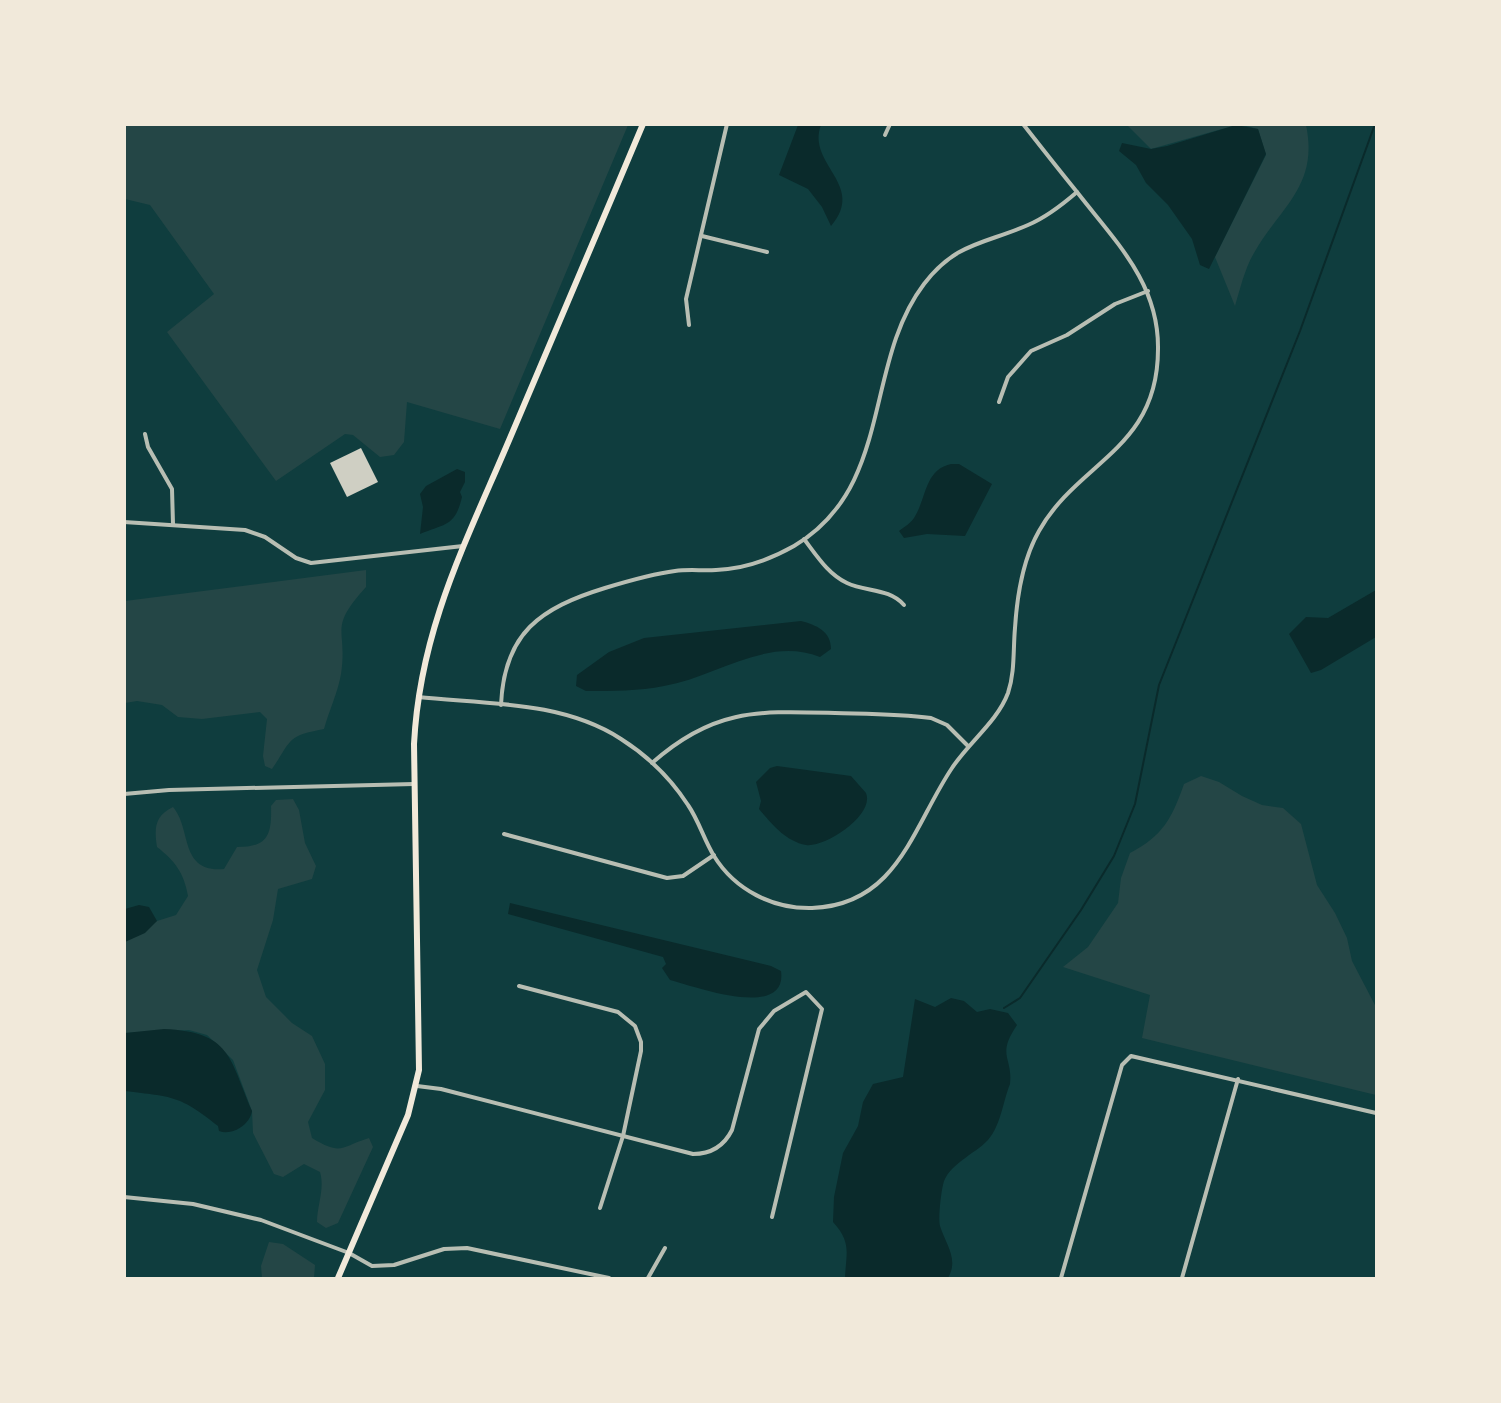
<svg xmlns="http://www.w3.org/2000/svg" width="1501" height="1403" viewBox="0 0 1501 1403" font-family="Georgia,serif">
<rect width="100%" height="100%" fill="#0f3d3e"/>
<!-- green -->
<g fill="#244646">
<path d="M124,125L125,124L628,125L500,429L407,402L404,442L394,455L380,457L353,435L345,434L276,481L167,332L214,294L150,205L125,199Z"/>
<path d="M1127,125H1236L1151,149Z"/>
<path d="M1243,125H1306C1319,186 1280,207 1254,253C1245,268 1240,289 1235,306L1215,257L1266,155L1258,129Z"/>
<path d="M366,570V587C327,630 348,628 341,674C338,692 329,711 324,729C286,736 292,740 272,769L265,766L263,756L267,719L260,712L202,719L178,717L162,705L137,701L125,703V601Z"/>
<path d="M1201,776L1219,782L1242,796L1262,805L1283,808L1301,824L1317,885L1335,913L1347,938L1352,961L1376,1007V1095L1142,1038L1150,995L1063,967L1088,947L1118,903L1121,878L1130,853C1163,836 1172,818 1184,784Z"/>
<path d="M293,799L299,810L305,843L316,866L312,879L278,889L273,920L257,970L266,997L292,1023L312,1036L325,1064V1090L308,1122L312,1138C342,1156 340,1147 369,1138L373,1147L338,1223L326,1228L317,1222C317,1205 325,1189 320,1172L304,1164L283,1177L274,1174L253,1133L252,1111L233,1060L207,1035L189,1030L125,1033L124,942L157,921L176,915L188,896C184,873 175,861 157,847C154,827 155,816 173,807C192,829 179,873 224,869L237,847C267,847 272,836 271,806L276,800Z"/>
<path d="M269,1242L283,1244L315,1265L314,1278H262L261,1266Z"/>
</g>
<!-- water -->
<g fill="#0a2a2b">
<path d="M798,125H821C806,164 867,185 831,226L822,207L808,189L779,175Z"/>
<path d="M1236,125L1258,129L1266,154L1209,269L1200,265L1192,239L1168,205L1146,183L1136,165L1119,151L1122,143L1151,149L1167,146Z"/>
<path d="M951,464H959L992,484L965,536L927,534L904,538L899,531C904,527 911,523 914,518C927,498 924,470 951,464Z"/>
<path d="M457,469L465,472V482L460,492L462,497C455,526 447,523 420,534L423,507L420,494L426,486Z"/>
<path d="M1376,590V637L1321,670L1311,673L1289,634L1306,617L1328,618Z"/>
<path d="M801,621C816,625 831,631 831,649L820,657C767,636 716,677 664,686C639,691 612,691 586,691L576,686L577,675L609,652L644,638Z"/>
<path d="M777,766L851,776L866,793C875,815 825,848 806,845C785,841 772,824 759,809L761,801L756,782L770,768Z"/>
<path d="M510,903L771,966L781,971C788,1021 693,986 670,980L662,968L666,964L663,957L508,914Z"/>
<path d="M139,905L149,907L157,921L145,933L125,942V909Z"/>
<path d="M951,998L964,1001L977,1012L990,1009L1008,1013L1017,1025C996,1056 1013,1057 1010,1084C1003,1101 1001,1125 988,1140C975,1154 947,1165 943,1185C941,1193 938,1219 940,1226C946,1245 959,1259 948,1278H845C846,1253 852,1243 833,1222L834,1197L843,1153L858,1126L863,1102L873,1084L903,1077L915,999L935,1007Z"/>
<path d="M164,1029C231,1032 229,1057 252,1111C250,1125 232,1136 219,1131L218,1126C179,1095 173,1097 125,1091V1033Z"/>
</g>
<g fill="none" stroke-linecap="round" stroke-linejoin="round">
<!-- stream -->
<path stroke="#0a2a2b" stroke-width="2" d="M1004,1008L1020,998L1081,910L1114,856L1135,804L1159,685L1300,331L1375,124"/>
</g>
<!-- building -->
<path fill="#cfcfc3" d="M361,448L378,482L347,497L330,463Z"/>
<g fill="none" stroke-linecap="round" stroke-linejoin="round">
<!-- minor -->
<g stroke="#b8beb3" stroke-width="4">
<path d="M885,135L890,124"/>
<path d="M702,236L767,252"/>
<path d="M689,325L686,299L727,124"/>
<path d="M999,402L1008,377L1031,351L1067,335L1115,304L1148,291"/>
<path d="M145,434L148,447L172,489L173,524"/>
<path d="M124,522L245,530L265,537L296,558L311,563L463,546"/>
<path d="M804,539C817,556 828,574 847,583C866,592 889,588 904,605"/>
<path d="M418,697C486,704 563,701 621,739C648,756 671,779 688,805C699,821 704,840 714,856C735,890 773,909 812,908C898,905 913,826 952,768C969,742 997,722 1008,693C1015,672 1013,650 1015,628C1017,596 1023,559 1039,531C1078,461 1158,450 1158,349C1159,283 1115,241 1077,192C1059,170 1041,147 1023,124"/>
<path d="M501,705C504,633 540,608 605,588C628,581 651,574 675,571C689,569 703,571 716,570C743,569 771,559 794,546C894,487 863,364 924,284C956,242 985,244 1028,225C1047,217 1062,205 1077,192"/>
<path d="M652,763C714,708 758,711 835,713C867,714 899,714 931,718L947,725L968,746"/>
<path d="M124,794L169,790L414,784"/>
<path d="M504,834L667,878L683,876L714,855"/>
<path d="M519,986L618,1012L635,1026L641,1042V1051L623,1136L600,1208"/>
<path d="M417,1086L441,1089L693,1154C711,1154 724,1146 732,1130L759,1029L774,1011L806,992L822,1009L772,1217"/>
<path d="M124,1197L193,1204L261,1220L349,1253L372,1266L394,1265L444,1249L467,1248L609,1278"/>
<path d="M648,1278L665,1248"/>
<path d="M1061,1278L1122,1065L1131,1056L1376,1113"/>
<path d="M1182,1278L1238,1079"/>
</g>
<!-- primary -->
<path stroke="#f1e9da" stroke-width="6" d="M338,1278L408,1115L419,1070L414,744C420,629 466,542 510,438C554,334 599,229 643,124"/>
</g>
<!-- border -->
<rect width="1501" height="1403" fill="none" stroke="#f1e9da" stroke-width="252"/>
</svg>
